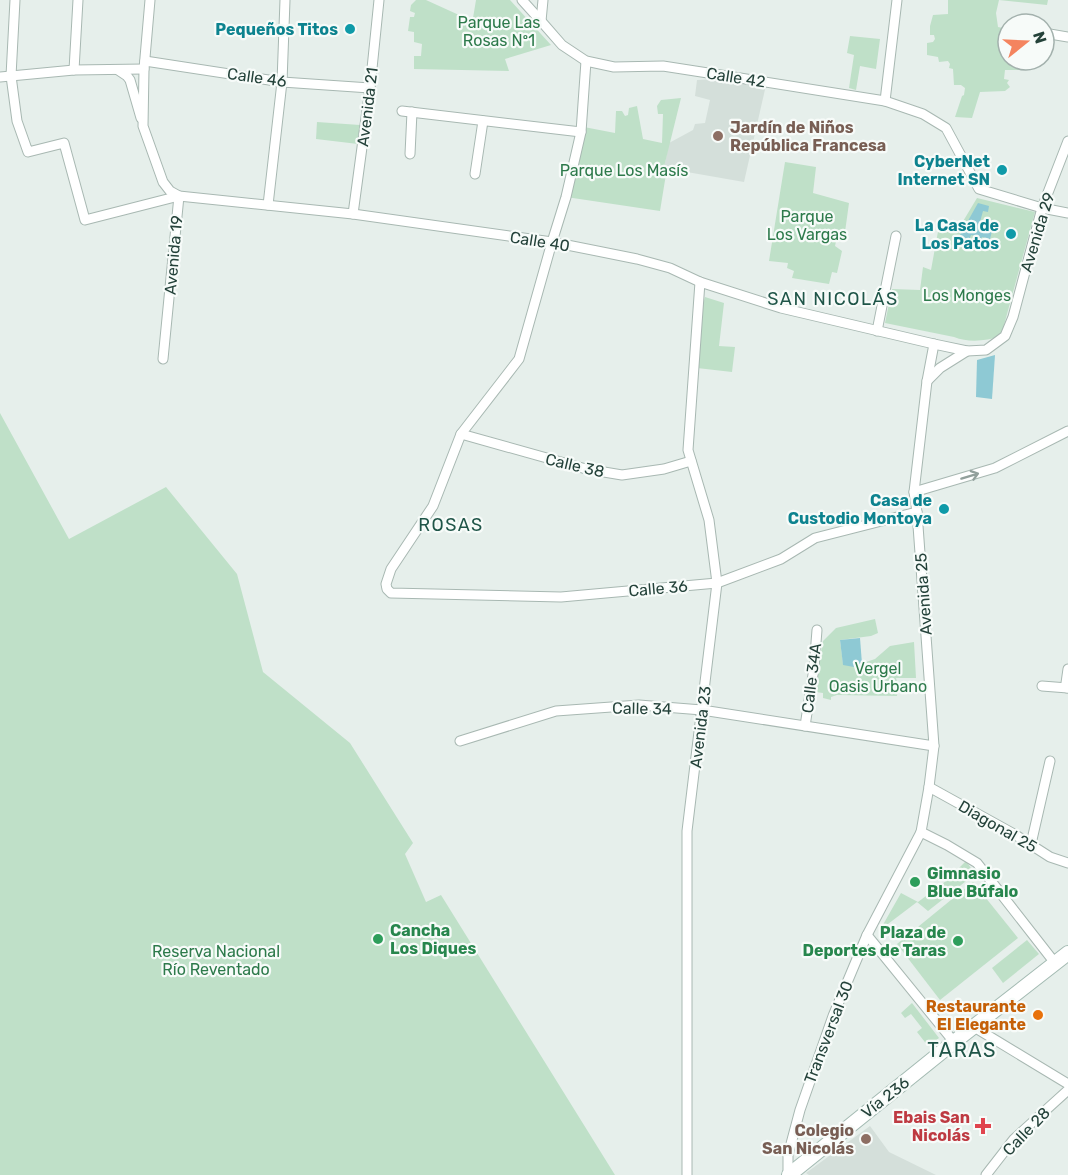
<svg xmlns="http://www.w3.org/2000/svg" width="1068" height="1175" viewBox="0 0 1068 1175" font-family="Rubik,sans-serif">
<rect width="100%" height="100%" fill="#e6efeb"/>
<!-- built -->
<g fill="#d4dfda">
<path d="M718,79L766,85L744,182L664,168L669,143L693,130L695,124L705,123L710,100L695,96L697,80Z"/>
<path d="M870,1126L889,1152L936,1175H809L806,1173Z"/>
</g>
<!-- green -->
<g fill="#bfe0c8">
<path d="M416,0H426L470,20L473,18L476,0H510L551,45L505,59L509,71L414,69V56H421L422,44L414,42V32L408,31L410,17H414L415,13L410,11L411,5Z"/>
<path d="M948,0H1048L1047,5L999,0L996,13L998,27L1008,29V60H1023V70H1005L1004,79L1009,80L1007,83L1010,87L1005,91L980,92L972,118L955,117L962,96L964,95L965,88L961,85H954L953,69L949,68L950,64L948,61L939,62L938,57L927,55V43L933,42L935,39L934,35H930V26L933,15L948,14Z"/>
<path d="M850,36L880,39L876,69L860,66L856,90L849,88L854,55L847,53Z"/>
<path d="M681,98L664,167L667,168L660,211L566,197L584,127L615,133L616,111H622L625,116L628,115L629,108L637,106L643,139L662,143L663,114H658L657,106L661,100Z"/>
<path d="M317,122L360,125L358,144L316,139Z"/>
<path d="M785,162L816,167L813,193L849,203L845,232H838L835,246L842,251L837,273L832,272L829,284L792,278L794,271L787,268L788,263L769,261Z"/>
<path d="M977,198L1035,212L1001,336C986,341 969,343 954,337L885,323L892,289L920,290L923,267L931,270L939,226L956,233Z"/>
<path d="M705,297L724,303L719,346L735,347L732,372L697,368L700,316Z"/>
<path d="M0,413L69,539L166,487L237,574L263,672L350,743L413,843L405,854L426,902L441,895L615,1175H0Z"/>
<path d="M875,619L878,633L871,636L840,640L843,664L854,666L875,659L890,646L914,642L916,678H896L898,685L897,696L837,695L831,697V700L823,698V693L816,692L819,662L823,641L836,628Z"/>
<path d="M966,861L975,874L928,911L917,902L880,930L901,893L918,902L946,881Z"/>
<path d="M973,882L1018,938L940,1000L897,944Z"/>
<path d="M1027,940L1039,954L1003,983L992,968Z"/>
<path d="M912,1003L939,1038L928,1046L917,1032L922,1028L911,1014L905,1018L901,1013Z"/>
</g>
<!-- water -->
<g fill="#8ec9d4">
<path d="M978,203L989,206L988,212L983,211L980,222L983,225L993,227L990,239L982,237L980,242L975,241L976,236L971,235L969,240L960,235Z"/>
<path d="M995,355L992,399L976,397L977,360Z"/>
<path d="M860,638L862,664L854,667L843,665L840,640Z"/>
</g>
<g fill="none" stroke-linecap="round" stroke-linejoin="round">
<defs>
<g id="minor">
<path d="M15,0L11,76L17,121L28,152L64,143L85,220L179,196L353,214L552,242L637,259L670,268L700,282L781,308L934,344L967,351L986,350L1005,336L1013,317L1042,208L1068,141"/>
<path d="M150,0L144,69L143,126L163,182L170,191L179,196L163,359"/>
<path d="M522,0L541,21L562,45L586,61L614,67L663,66L740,78L885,101L923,114L946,128L979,189L1042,208L1068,213"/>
<path d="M541,21L543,0"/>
<path d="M1044,33L1068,37"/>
<path d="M145,61L282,82L370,88"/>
<path d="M586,61L581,132L566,197L552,242L519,359L461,434L433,506L391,569L386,584L387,589L391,593L561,597L717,583L781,559L815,538L917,512"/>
<path d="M74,70L78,0"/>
<path d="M118,70L127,76L130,80L141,118"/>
<path d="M0,77L74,70L144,69"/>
<path d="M885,101L897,0"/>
<path d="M402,111L581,132"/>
<path d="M410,154L412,112"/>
<path d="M475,174L483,121"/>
<path d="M268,205L282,82L285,0"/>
<path d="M353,214L370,88L379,0"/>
<path d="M877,331L896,236"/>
<path d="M934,344L927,381L914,492L917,512L934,746L929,787L921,832L947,845L977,863L1055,963"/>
<path d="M927,381L940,368L967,351"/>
<path d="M461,434L586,469L622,475L664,469L691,461"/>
<path d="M914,492L995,468L1068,431"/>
<path d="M1042,686L1068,688"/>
<path d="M1067,688L1066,683L1068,669"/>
<path d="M805,726L814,668L817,630"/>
<path d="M460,741L556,711L639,705L702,710L934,746"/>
<path d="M929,787L1014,834L1050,857L1068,863"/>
<path d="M1031,844L1050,761"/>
<path d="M867,935L954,1042"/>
<path d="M974,1027L1068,1084"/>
<path d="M687,1175V831L717,583L709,520L688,450L700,282"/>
<path d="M788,1175V1155L800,1110L833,1016L867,935L921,832"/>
<path d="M986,1175L1014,1139L1068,1090"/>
</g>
<path id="secondary" d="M789,1175L954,1042L1068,953"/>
</defs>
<!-- minor casing -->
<use href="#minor" stroke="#a8b8b2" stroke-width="11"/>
<!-- secondary casing -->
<use href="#secondary" stroke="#a4bbb3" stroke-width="16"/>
<!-- minor -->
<use href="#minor" stroke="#fff" stroke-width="9"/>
<!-- secondary -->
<use href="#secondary" stroke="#fff" stroke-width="14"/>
</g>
<!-- one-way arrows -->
<defs><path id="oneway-shaft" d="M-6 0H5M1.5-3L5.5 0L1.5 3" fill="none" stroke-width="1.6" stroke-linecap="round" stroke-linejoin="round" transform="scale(1.5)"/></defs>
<use stroke="#92a09c" href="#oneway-shaft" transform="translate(970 476) rotate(-17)"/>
<!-- markers -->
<g fill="#0f9aa8" stroke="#f7fbf9" stroke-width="2">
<circle cx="350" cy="29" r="6"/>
<circle cx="1002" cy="170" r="6"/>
<circle cx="1011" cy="234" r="6"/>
<circle cx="944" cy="509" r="6"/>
</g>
<g fill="#8d6e63" stroke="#f7fbf9" stroke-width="2">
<circle cx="718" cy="136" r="6"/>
<circle cx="866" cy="1139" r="6"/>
</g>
<g fill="#2e9e5b" stroke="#f7fbf9" stroke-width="2">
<circle cx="915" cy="882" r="6"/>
<circle cx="378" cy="939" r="6"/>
<circle cx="958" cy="941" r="6"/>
</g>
<circle fill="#e8710a" stroke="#f7fbf9" stroke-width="2" cx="1038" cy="1015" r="6"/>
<path fill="#e0444e" stroke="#f7fbf9" stroke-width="2" d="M980 1117h6v6h6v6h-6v6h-6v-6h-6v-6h6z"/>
<g text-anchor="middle" stroke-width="4.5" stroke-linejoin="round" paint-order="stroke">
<!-- park labels -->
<g font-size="16" fill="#2d7a4b" stroke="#f7fbf9">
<text x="499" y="28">Parque Las<tspan x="499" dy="18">Rosas Nº1</tspan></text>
<text x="624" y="176">Parque Los Masís</text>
<text x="807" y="222">Parque<tspan x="807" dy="18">Los Vargas</tspan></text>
<text x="967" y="301">Los Monges</text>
<text x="878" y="674">Vergel<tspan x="878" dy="18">Oasis Urbano</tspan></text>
<text x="216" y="957">Reserva Nacional<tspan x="216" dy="18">Río Reventado</tspan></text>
</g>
<!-- culture labels -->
<g font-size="16" font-weight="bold" fill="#0d838f" stroke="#f7fbf9" text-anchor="end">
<text x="338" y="35">Pequeños Titos</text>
<text x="990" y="167">CyberNet<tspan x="990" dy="18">Internet SN</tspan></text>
<text x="999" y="231">La Casa de<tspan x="999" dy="18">Los Patos</tspan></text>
<text x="932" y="506">Casa de<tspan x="932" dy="18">Custodio Montoya</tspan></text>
</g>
<!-- street labels -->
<g font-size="16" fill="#24423a" stroke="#f7fbf9">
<text transform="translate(257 77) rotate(8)" y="6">Calle 46</text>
<text transform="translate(736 77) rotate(9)" y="6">Calle 42</text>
<text transform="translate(367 107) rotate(-83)" y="6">Avenida 21</text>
<text transform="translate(1037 232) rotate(-73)" y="6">Avenida 29</text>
<text transform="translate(540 241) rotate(9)" y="6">Calle 40</text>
<text transform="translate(173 255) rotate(-85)" y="6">Avenida 19</text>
<text transform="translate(575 465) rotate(13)" y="6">Calle 38</text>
<text transform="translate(658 588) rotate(-5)" y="6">Calle 36</text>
<text transform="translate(923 594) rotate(-94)" y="6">Avenida 25</text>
<text transform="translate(811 678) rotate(-83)" y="6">Calle 34A</text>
<text transform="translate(642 708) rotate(1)" y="6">Calle 34</text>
<text transform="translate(700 727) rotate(-83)" y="6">Avenida 23</text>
<text transform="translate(998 826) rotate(30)" y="6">Diagonal 25</text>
<text transform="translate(828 1032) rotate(-69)" y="6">Transversal 30</text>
<text transform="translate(885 1097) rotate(-38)" y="6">Vía 236</text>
<text transform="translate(1026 1131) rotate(-46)" y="6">Calle 28</text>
</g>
<!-- education labels -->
<g font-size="16" font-weight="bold" fill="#785e54" stroke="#f7fbf9" text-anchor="start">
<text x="730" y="133">Jardín de Niños<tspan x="730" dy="18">República Francesa</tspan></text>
<text x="854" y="1136" text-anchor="end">Colegio<tspan x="854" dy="18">San Nicolás</tspan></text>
</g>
<!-- leisure labels -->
<g font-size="16" font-weight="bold" fill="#27864d" stroke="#f7fbf9" text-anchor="start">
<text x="927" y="879">Gimnasio<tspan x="927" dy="18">Blue Búfalo</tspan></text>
<text x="390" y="936">Cancha<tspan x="390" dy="18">Los Diques</tspan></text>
<text x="946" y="938" text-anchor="end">Plaza de<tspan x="946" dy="18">Deportes de Taras</tspan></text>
</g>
<!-- food labels -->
<g font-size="16" font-weight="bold" fill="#c56008" stroke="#f7fbf9" text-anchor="end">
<text x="1026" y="1012">Restaurante<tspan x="1026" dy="18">El Elegante</tspan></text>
</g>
<!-- health labels -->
<g font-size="16" font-weight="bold" fill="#be3a42" stroke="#f7fbf9" text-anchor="end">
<text x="970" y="1123">Ebais San<tspan x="970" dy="18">Nicolás</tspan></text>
</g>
<!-- neighbourhood labels -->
<g font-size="18" letter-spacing="1.5" fill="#1f5548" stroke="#f7fbf9">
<text x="833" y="305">SAN NICOLÁS</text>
<text x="451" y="531">ROSAS</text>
</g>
<!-- quarter labels -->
<g font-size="20" letter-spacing="1.5" fill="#1f5548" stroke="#f7fbf9">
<text x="962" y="1057">TARAS</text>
</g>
</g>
<!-- north arrow -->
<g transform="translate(1026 42) rotate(72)"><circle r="28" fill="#f7fbf9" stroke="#a3b1ad" stroke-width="1.5"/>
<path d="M0-4.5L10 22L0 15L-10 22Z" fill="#f4845f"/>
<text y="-9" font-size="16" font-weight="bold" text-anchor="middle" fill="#24423a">N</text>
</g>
</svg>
